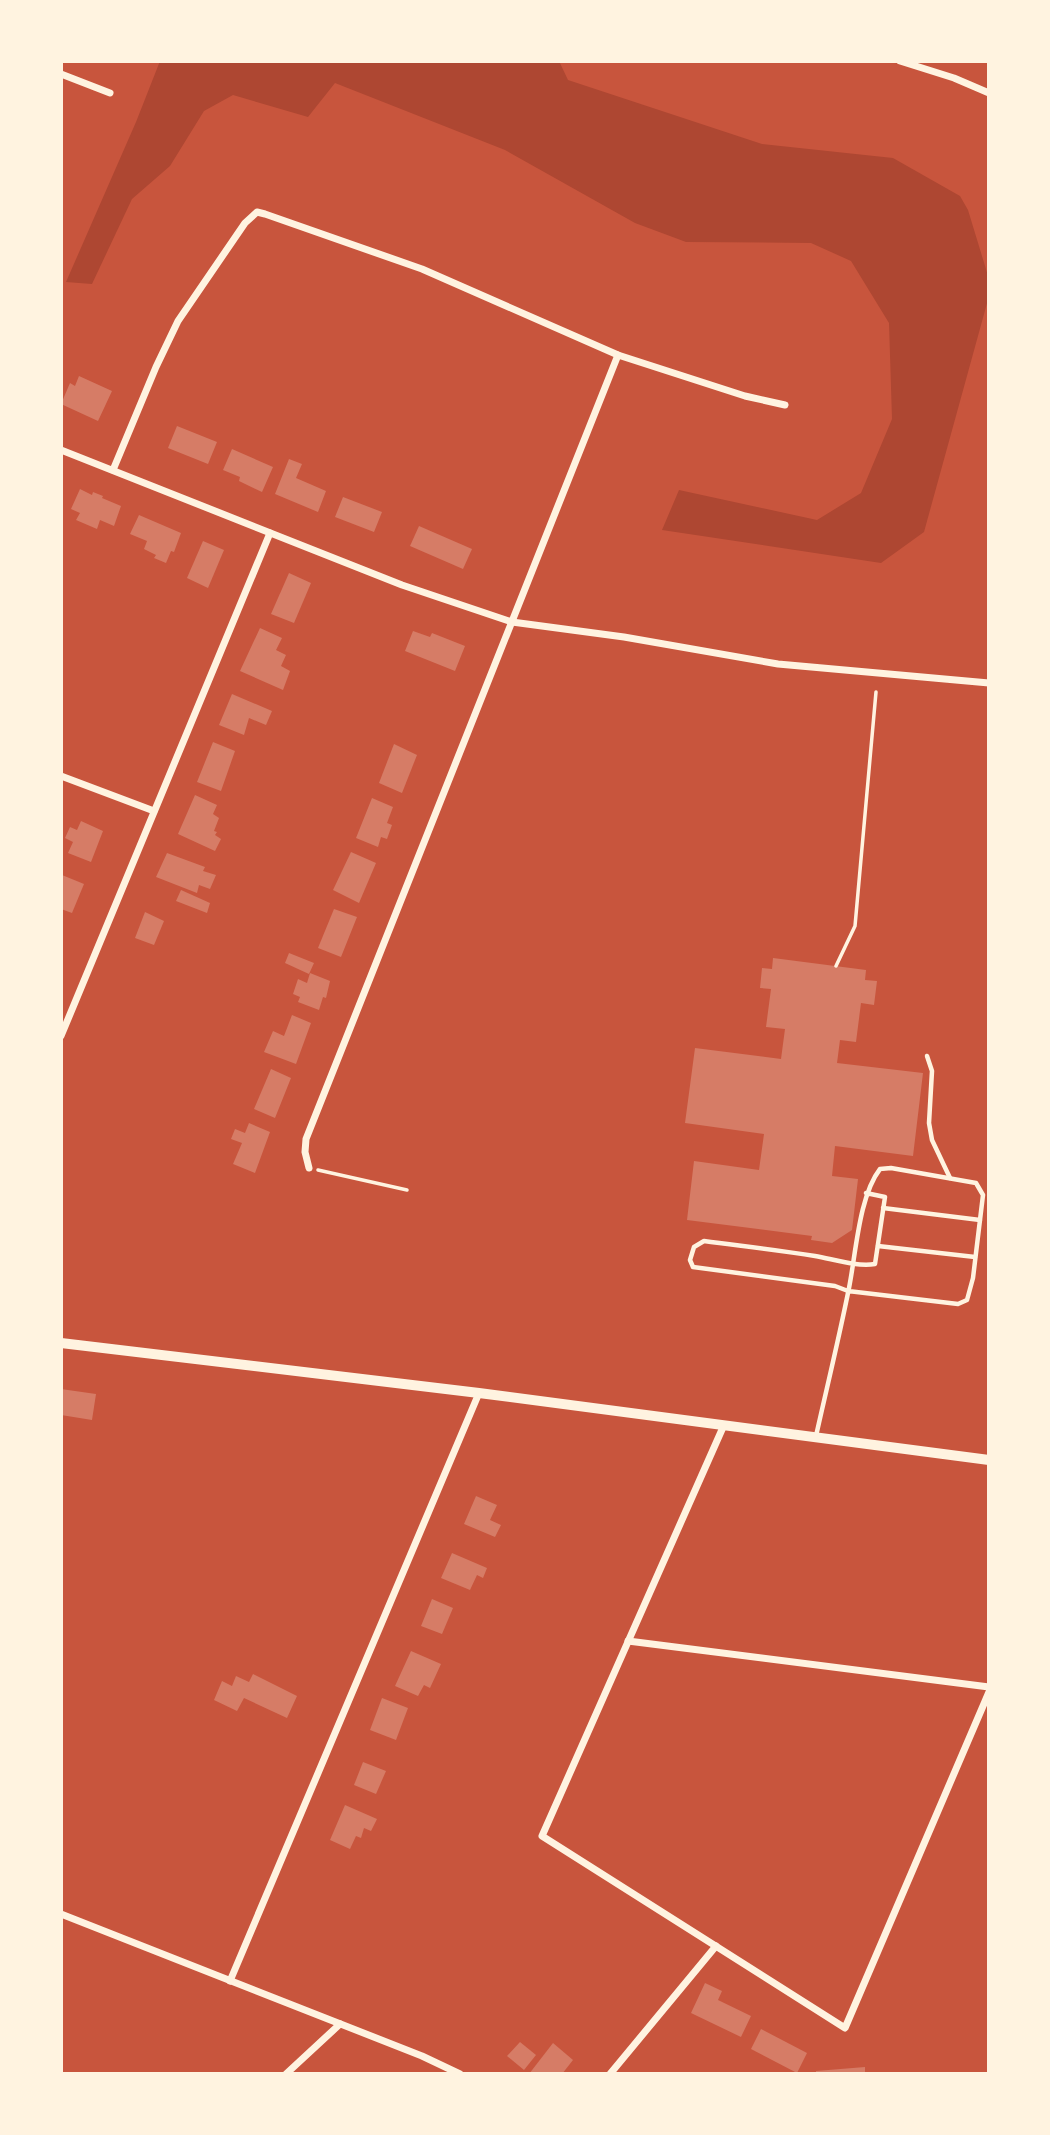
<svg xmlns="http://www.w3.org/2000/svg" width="1050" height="2135" viewBox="0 0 1050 2135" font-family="Roboto,sans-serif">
<rect width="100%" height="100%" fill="#c8553d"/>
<!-- green -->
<path fill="#ae4732" d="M160,61H559L568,80L762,144L893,158L960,196L968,210L989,279V296L924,532L881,563L662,530L679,490L817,520L861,493L892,419L889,323L851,261L811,243L686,242L635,223L505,150L335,83L308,117L233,95L204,111L170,166L132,199L92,284L66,282L136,122Z"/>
<!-- building -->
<g fill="#d67c66">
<path d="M79,376L112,391L98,421L61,404L70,383L75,386Z"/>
<path d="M177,426L217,442L208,464L168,448Z"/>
<path d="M232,449L273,467L262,492L239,481L240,477L223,470Z"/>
<path d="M289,459L302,464L296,478L326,491L318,512L275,494Z"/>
<path d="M80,489L92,495L93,492L103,496L102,498L121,506L114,526L100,520L97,529L76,520L80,513L71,509Z"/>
<path d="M343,497L382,512L374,532L335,517Z"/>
<path d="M139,515L181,533L174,552L171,551L166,563L154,558L156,555L144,549L147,541L130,534Z"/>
<path d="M419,526L472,549L463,569L410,546Z"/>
<path d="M203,541L224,550L208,588L187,578Z"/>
<path d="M289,573L311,583L294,623L271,614Z"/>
<path d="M260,628L282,638L276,650L286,655L281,666L290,671L283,690L240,671Z"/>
<path d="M413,631L430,637L432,633L465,646L455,671L405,651Z"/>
<path d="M232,694L272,711L266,725L249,718L244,735L219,725Z"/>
<path d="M213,742L235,751L221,791L197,782Z"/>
<path d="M394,744L417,755L402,793L379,783Z"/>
<path d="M195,795L217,805L213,814L219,818L214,831L217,832L215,835L221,839L215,851L178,834Z"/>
<path d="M372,798L393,807L387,823L392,825L387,839L381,837L378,847L356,838Z"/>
<path d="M81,821L103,831L91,862L68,853L73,842L65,838L70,827L77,830Z"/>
<path d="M351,852L376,863L359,903L333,890Z"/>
<path d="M167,853L205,867L203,871L216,875L210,889L199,885L197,893L156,877Z"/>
<path d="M62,875L84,884L72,913L61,909Z"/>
<path d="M181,890L210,903L207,913L176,901Z"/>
<path d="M334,909L357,917L341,957L318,948Z"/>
<path d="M145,912L164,921L154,945L135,938Z"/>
<path d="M289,953L314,963L309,974L285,963Z"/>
<path d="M773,958L866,970L865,980L877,981L874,1005L861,1003L856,1042L840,1040L837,1063L923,1073L913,1156L835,1146L832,1176L858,1179L852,1230L832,1243L811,1240L812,1236L687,1220L694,1161L759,1170L764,1134L685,1123L695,1048L781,1059L785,1029L766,1027L771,989L760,988L762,968L772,969Z"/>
<path d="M310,973L330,981L326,998L323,997L319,1010L298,1002L300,997L293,994L298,979L307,983Z"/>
<path d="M292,1015L311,1023L296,1064L264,1052L273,1031L284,1036Z"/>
<path d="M271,1069L291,1078L275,1118L254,1109Z"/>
<path d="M249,1123L270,1132L255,1173L233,1164L242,1143L231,1139L235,1129L245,1133Z"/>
<path d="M61,1389L96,1394L92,1420L61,1415Z"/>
<path d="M476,1496L497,1505L490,1520L501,1525L495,1537L464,1524Z"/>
<path d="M452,1553L487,1568L483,1578L477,1575L470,1590L441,1578Z"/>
<path d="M432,1599L453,1608L442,1634L421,1626Z"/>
<path d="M411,1651L441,1664L430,1688L424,1685L418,1696L395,1686Z"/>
<path d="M253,1674L297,1696L287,1718L244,1698L237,1711L214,1700L222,1681L232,1686L236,1676L249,1682Z"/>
<path d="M382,1698L408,1708L396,1740L370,1730Z"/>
<path d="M363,1762L386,1771L376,1794L354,1785Z"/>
<path d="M345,1805L377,1819L371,1831L364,1828L361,1838L356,1836L350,1849L330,1840Z"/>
<path d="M705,1983L722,1991L718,2000L751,2016L741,2037L691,2013Z"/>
<path d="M761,2029L807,2053L797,2073L751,2049Z"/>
<path d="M520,2042L536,2055L524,2070L507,2056Z"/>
<path d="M553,2043L573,2060L562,2074H529Z"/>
<path d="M865,2067V2074H816V2071Z"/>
</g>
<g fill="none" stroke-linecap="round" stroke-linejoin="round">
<!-- path -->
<g stroke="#fff3e0" stroke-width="3.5">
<path d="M836,966L855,926L876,692"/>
<path d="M318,1170L407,1190"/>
</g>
<!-- service -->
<g stroke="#fff3e0" stroke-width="4.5">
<path d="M927,1056L932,1071L929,1123L932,1140L950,1178"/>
<path d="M883,1208L980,1220"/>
<path d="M878,1246L975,1257"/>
<path d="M816,1436C827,1387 839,1338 849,1288C856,1253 859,1196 880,1169L891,1168L976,1183L983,1195L973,1278L967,1300L958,1304L848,1291L835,1286L693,1267L690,1260L694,1247L704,1241C741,1246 778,1250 815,1256C833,1259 856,1267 875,1264L885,1197L866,1193"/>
</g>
<!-- minor -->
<g stroke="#fff3e0" stroke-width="7">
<path d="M900,61L954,78L989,93"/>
<path d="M61,74L110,93"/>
<path d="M61,450L402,585L512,622L624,637L778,664L989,683"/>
<path d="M113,470L156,367L178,321L245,223L257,212L265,214L422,269L618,355L745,396L785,405"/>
<path d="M61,776L154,811"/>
<path d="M61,1036L270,533"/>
<path d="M309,1168L305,1152L306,1139L618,355"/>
<path d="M724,1425L542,1836L845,2028L989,1692"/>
<path d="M628,1641L989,1687"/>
<path d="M61,1914L422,2056L460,2074"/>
<path d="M230,1981L479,1393"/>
<path d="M286,2074L340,2024"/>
<path d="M610,2074L716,1946"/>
</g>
<!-- tertiary -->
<path stroke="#fff3e0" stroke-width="10" d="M61,1343L479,1393L989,1460"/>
</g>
<!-- border -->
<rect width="1050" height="2135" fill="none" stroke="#fff3e0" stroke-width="126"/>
</svg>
